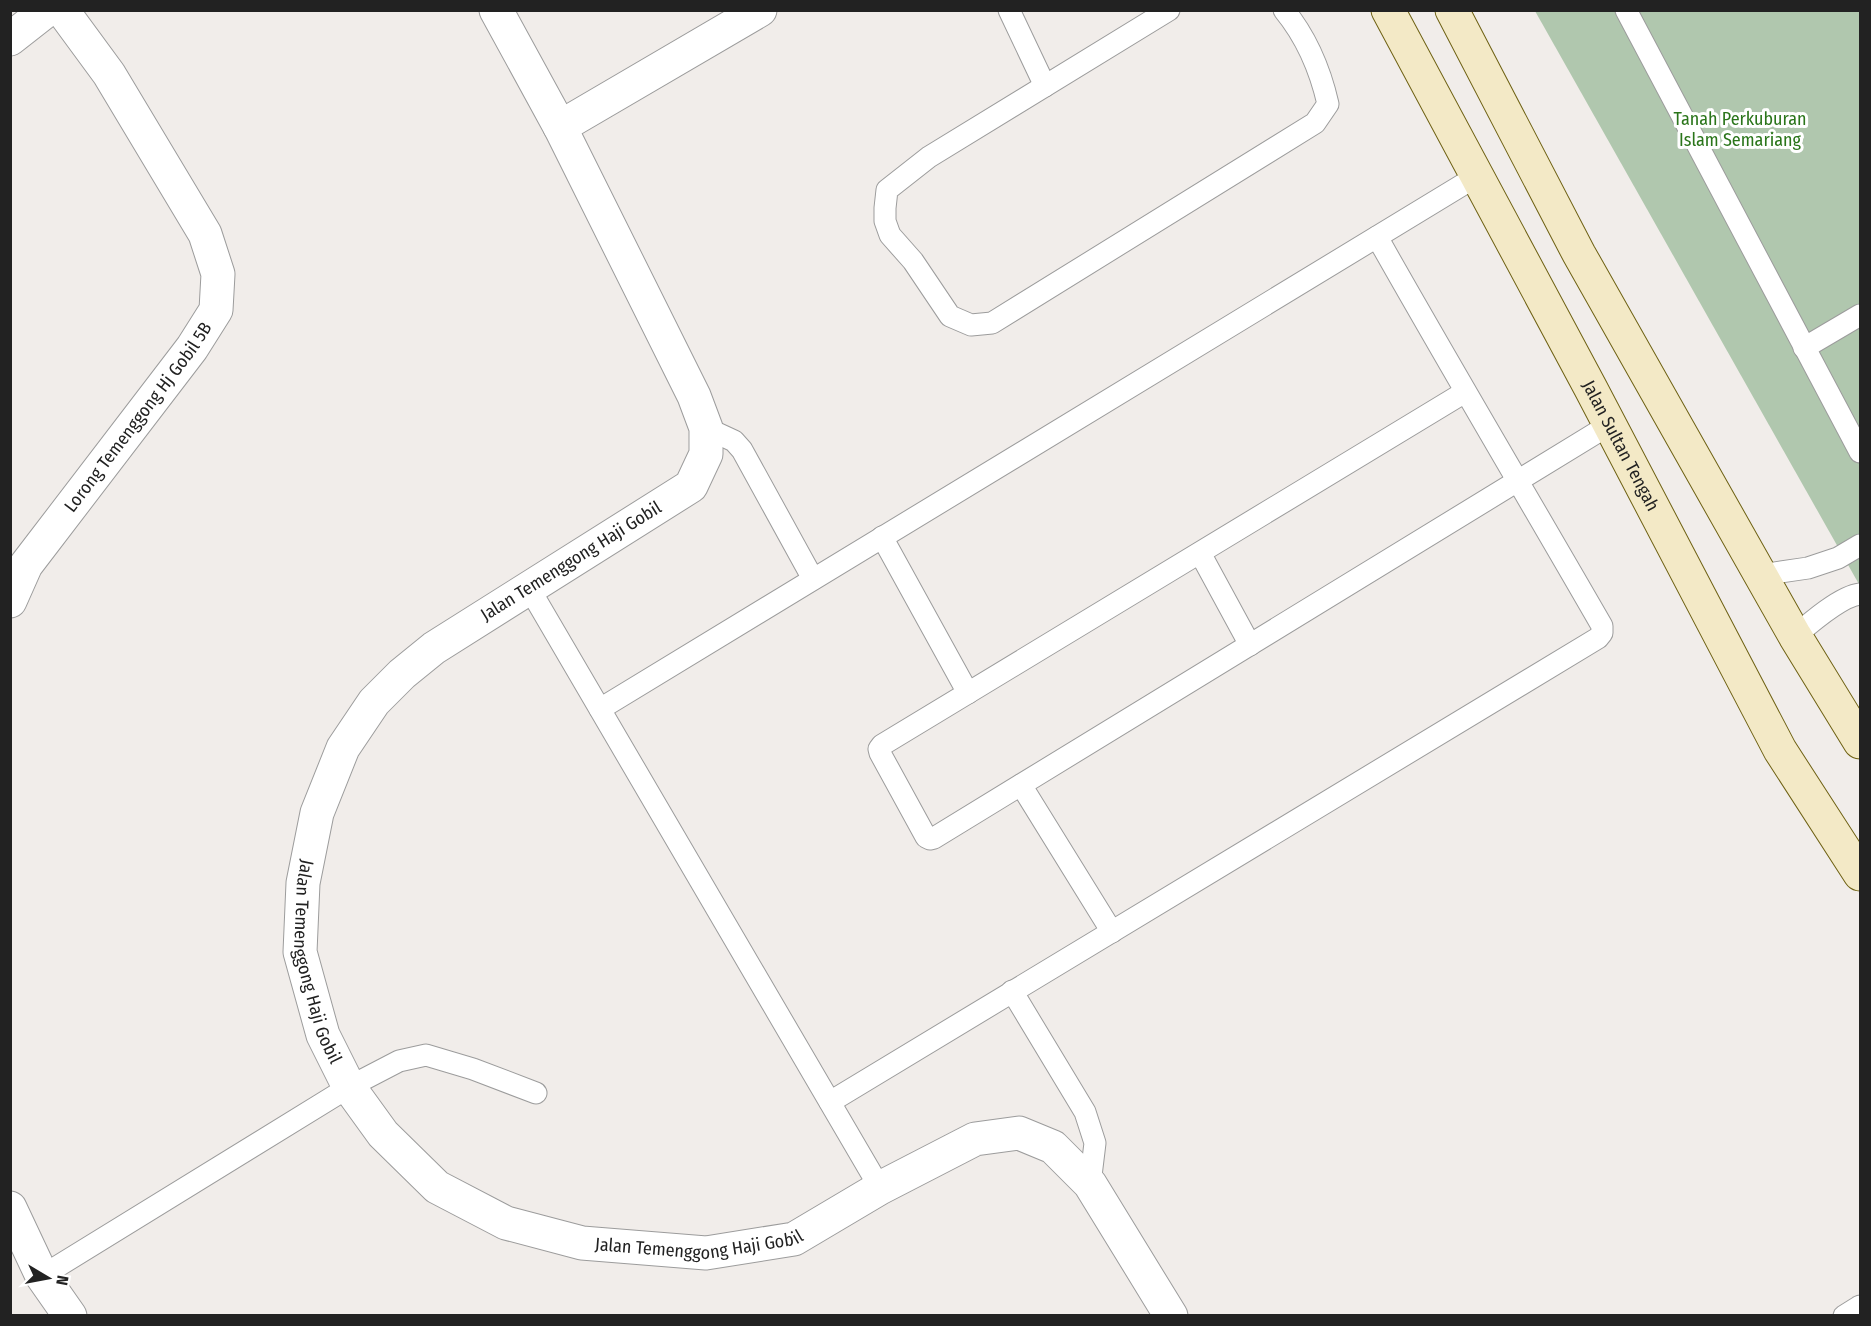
<svg xmlns="http://www.w3.org/2000/svg" width="1871" height="1326" viewBox="0 0 1871 1326" font-family="'Fira Sans Condensed',sans-serif">
<rect width="100%" height="100%" fill="#f1edea"/>
<!-- cemetery -->
<path fill="#b0c7ae" d="M1535,11H1860V586Z"/>
<g fill="none" stroke-linecap="round" stroke-linejoin="round">
<defs>
<g id="lane">
<path d="M1009,10L1045,86"/>
<path d="M1169,10L929,157L887,190L885,208V221L890,235L913,261L950,316L971,325L992,323L1315,123L1328,104C1320,69 1307,38 1284,10"/>
<path d="M1626,10L1860,452"/>
<path d="M1804,348L1860,315"/>
<path d="M1465,392L882,745L879,749L880,753L926,837L930,839L934,838L1609,425"/>
<path d="M706,428L734,441L742,450L813,579"/>
<path d="M882,537L968,693"/>
<path d="M1200,553L1250,645"/>
<path d="M1761,575L1808,568L1838,558L1860,545"/>
<path d="M529,588L880,1188"/>
<path d="M1795,636C1810,623 1841,596 1860,594"/>
<path d="M600,709L1477,176"/>
<path d="M1021,785L1112,932"/>
<path d="M1012,991L1085,1112L1095,1143L1090,1184"/>
<path d="M830,1102L1598,638L1602,633V626C1527,496 1451,368 1377,237"/>
<path d="M42,1276L349,1087L399,1061L426,1055L473,1069L536,1093"/>
<path d="M1844,1316L1860,1306"/>
</g>
<g id="street">
<path id="s1" d="M496,10L560,127L694,396L706,428V454L691,486L434,648L402,674L374,702L343,748L317,813L303,883L300,952L323,1035L349,1087L383,1134L437,1187L506,1223L582,1243L706,1253L794,1239L880,1188L975,1139L1019,1133L1053,1147L1090,1184L1171,1316"/>
<path d="M10,39L47,10"/>
<path d="M560,127L760,10"/>
<path id="s2" d="M10,601L26,565L192,348L216,310L218,274L205,234L109,74L62,10"/>
<path d="M10,1208L42,1276L70,1316"/>
</g>
<g id="secondary">
<path id="s3" d="M1388,10L1590,387L1780,750L1860,874"/>
<path d="M1452,10L1579,254L1795,636L1860,742"/>
</g>
</defs>
<!-- lane casing -->
<use href="#lane" stroke="#9c9c9c" stroke-width="23"/>
<!-- street casing -->
<use href="#street" stroke="#9c9c9c" stroke-width="35"/>
<!-- secondary casing -->
<use href="#secondary" stroke="#6e6113" stroke-width="35"/>
<!-- lane -->
<use href="#lane" stroke="#fff" stroke-width="21"/>
<!-- street -->
<use href="#street" stroke="#fff" stroke-width="33"/>
<!-- secondary -->
<use href="#secondary" stroke="#f3e9c6" stroke-width="33"/>
</g>
<g text-anchor="middle" stroke-width="6" stroke-linejoin="round" paint-order="stroke">
<!-- park labels -->
<g font-size="18" fill="#2a751a" stroke="#fff">
<text x="1740" y="125">Tanah Perkuburan<tspan x="1740" dy="21">Islam Semariang</tspan></text>
</g>
<!-- street labels -->
<g font-size="18" fill="#222" stroke="#fff">
<text dy="6" stroke="none"><textPath href="#s2" startOffset="225">Lorong Temenggong Hj Gobil 5B</textPath></text>
<text dy="6" stroke="none"><textPath href="#s3" startOffset="494">Jalan Sultan Tengah</textPath></text>
<text transform="translate(571 561) rotate(-32)" y="6">Jalan Temenggong Haji Gobil</text>
<text dy="6" stroke="none"><textPath href="#s1" startOffset="1192">Jalan Temenggong Haji Gobil</textPath></text>
<text dy="6" stroke="none"><textPath href="#s1" startOffset="1732">Jalan Temenggong Haji Gobil</textPath></text>
</g>
</g>
<!-- border -->
<rect width="1871" height="1326" fill="none" stroke="#222222" stroke-width="24"/>
<!-- north arrow -->
<g transform="translate(48 1278) rotate(100)" stroke="#ffffff" stroke-width="4.5" paint-order="stroke">
<path d="M0-4.5L10 22L0 15L-10 22Z" fill="#222222"/>
<text y="-9" font-size="16" font-weight="bold" text-anchor="middle" fill="#222222">N</text>
</g>
</svg>
